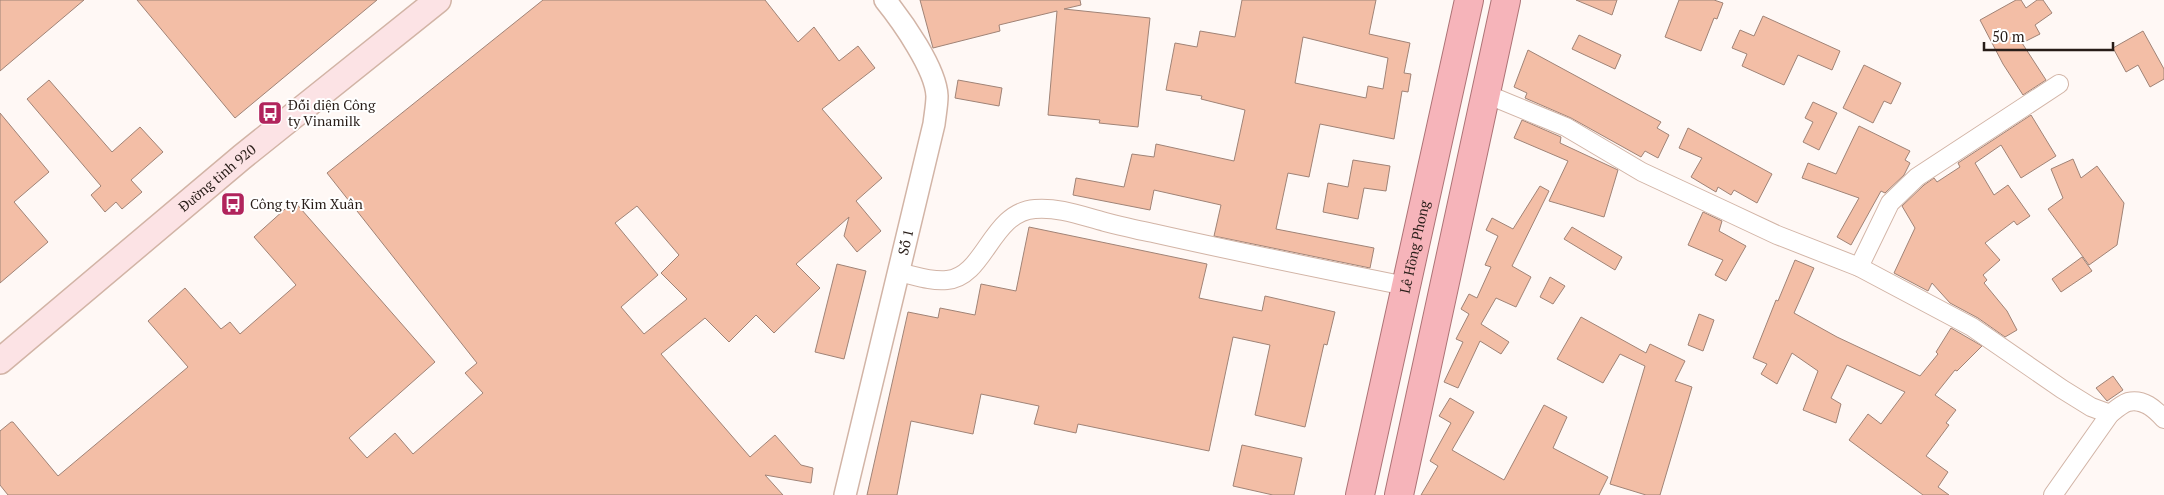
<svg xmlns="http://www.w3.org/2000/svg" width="2164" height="495" viewBox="0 0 2164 495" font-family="'PT Serif',serif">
<rect width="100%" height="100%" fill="#fff8f5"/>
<!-- building -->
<g fill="#f3bea6" stroke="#a08376" fill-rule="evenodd">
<path d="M0,0H84L0,71Z"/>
<path d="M137,0H377L235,118Z"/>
<path d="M543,0H765L798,42L814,27L839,61L858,46L875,68L822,109L882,178L856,201L881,231L857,252L844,236L849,217L796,264L820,288L774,333L756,315L729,342L705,318L661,354L750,457L775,435L801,465L813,468L811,483L765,475L783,495H8L0,485V431L11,422H13L58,476L188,367L148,321L185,288L221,329L230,322L240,334L296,285L254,237L294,201L435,362L349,438L367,458L395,433L413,454L483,393L465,373L477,363L327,173ZM637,206L679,255L661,273L687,299L644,334L621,307L658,275L615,223Z"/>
<path d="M920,0H1080L1081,5L1064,9L1150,18L1138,127L1099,123L1100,120L1048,115L1057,11L999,25L1000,31L933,48Z"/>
<path d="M1242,0H1376L1369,34L1410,43L1404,73L1411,74L1408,92L1402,91L1394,139L1320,124L1309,177L1288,173L1276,229L1374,248L1370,268L1214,236L1221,205L1154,190L1150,210L1073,195L1076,178L1124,187L1132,154L1154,157L1156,144L1234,161L1245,110L1201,99L1202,96L1166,90L1175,43L1197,47L1200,31L1235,37ZM1303,37L1388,58L1383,89L1368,86L1366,98L1295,83Z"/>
<path d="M1576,0H1617L1612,15Z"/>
<path d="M1679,0H1714L1723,3L1717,19L1714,18L1701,51L1665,37Z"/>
<path d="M2016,0H2021L2026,8L2037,0H2043L2052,13L2035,25L2040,34L2022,43L2046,80L2023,95L2003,64L1980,20Z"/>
<path d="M1763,16L1840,51L1832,70L1798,55L1784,85L1742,66L1747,54L1732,48L1740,30L1754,36Z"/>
<path d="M2143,31L2164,69V79L2150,87L2138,65L2126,72L2113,48Z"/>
<path d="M1579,35L1621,55L1615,69L1572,49Z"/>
<path d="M1528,50L1661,122L1657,128L1669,135L1658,158L1645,151L1641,157L1571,118L1525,98L1527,93L1514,87Z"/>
<path d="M1864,65L1901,83L1891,104L1884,101L1873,123L1843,108Z"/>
<path d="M49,80L112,152L140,127L163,152L131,180L142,192L122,209L116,202L105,212L91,195L101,186L27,99Z"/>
<path d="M958,80L1002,88L999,106L955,98Z"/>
<path d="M1813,102L1837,113L1819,150L1803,142L1813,122L1805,118Z"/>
<path d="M0,113L49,172L14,202L48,242L0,283Z"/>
<path d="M2031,115L2056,156L2021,178L2001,145L1975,163L1994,195L2008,185L2030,216L2017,225L2014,221L1985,243L2000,260L1983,275L1987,280L1984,283L2007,311L2017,330L2005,337L1978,318L1950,303L1932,283L1928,291L1894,273L1915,228L1902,206L1924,185L1934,178L1937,182L1960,167L1958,163Z"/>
<path d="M1522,120L1561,137L1560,143L1618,170L1604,217L1549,201L1568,161L1514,138Z"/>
<path d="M1859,126L1910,151L1905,160L1910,163L1904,175L1885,193L1881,191L1851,245L1837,237L1859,198L1802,178L1808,163L1836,174Z"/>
<path d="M1688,128L1772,174L1757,203L1734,190L1731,195L1718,187L1716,192L1691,177L1702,158L1679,148Z"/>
<path d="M2073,159L2081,178L2097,166L2124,203L2117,245L2089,265L2048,209L2063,198L2051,169Z"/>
<path d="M1353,160L1390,166L1386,191L1364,188L1358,219L1323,212L1328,183L1348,187Z"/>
<path d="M1540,186L1549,191L1512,266L1531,277L1516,307L1496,298L1481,324L1509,342L1501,354L1480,341L1458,388L1444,382L1463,342L1456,339L1469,314L1461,309L1469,294L1477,298L1491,267L1485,265L1498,236L1486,230L1492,218L1513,229Z"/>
<path d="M1703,212L1722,221L1719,231L1746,246L1726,281L1715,275L1723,260L1688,245Z"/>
<path d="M1029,227L1207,264L1199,298L1262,311L1265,296L1335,312L1327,345L1324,344L1305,427L1255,415L1270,345L1233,337L1209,451L1078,424L1076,433L1034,424L1039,406L981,394L973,434L911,421L897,495H867L908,312L938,318L940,308L975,315L981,284L1016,291Z"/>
<path d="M1572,227L1622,257L1615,270L1564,239Z"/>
<path d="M2082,257L2092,271L2061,292L2052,279Z"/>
<path d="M1795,260L1814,268L1794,313L1837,337L1920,376L1938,354L1936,352L1951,328L1982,346L1957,371L1955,370L1935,395L1956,410L1946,423L1949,425L1926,456L1948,472L1938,487L1949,495H1923L1849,440L1868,414L1881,424L1905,392L1847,365L1831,398L1841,404L1836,423L1803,410L1818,371L1792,353L1777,384L1761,374L1767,364L1753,358L1776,300L1778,301Z"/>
<path d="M837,264L866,271L844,359L815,352Z"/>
<path d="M1550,277L1565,286L1553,304L1540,297Z"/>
<path d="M1699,314L1714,320L1703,351L1688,345Z"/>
<path d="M1581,317L1646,353L1650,344L1685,361L1675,381L1692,387L1660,495H1646L1610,484L1645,366L1620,354L1603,383L1557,359Z"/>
<path d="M2113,376L2123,390L2107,401L2096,388Z"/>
<path d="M1450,398L1474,412L1452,450L1504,480L1544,405L1567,417L1553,448L1608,477L1599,495H1421L1438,466L1430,461L1451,423L1439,416Z"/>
<path d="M1242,445L1302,458L1294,495H1273L1233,486Z"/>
</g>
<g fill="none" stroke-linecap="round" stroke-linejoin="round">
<defs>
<g id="minor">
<path d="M1486,94L1566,127L1642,172L1728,212L1777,235L1859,267L1972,327L2062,389L2091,407L2110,414C2115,410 2122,404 2128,402C2143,398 2155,409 2164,419"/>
<path d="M1859,267L1890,203L1917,177L2059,84"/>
<path d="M898,272C913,275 931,282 947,280C985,277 991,212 1035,209C1059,207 1082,216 1105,222C1121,226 1137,230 1153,233C1237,252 1321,269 1406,286"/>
<path d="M2053,495L2110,414"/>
</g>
<g id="tertiary">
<path id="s1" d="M845,495L934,124C935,115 937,105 937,96C936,69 902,21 885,0"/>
</g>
<g id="secondary">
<path id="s2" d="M0,361L242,157L438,0"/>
</g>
<g id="trunk">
<path id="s3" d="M1360,495L1469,0"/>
<path d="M1399,495L1506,0"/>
</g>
</defs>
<!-- minor casing -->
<use href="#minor" stroke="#d2b4a6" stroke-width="20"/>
<!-- tertiary casing -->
<use href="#tertiary" stroke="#d2b4a6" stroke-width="24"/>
<!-- secondary casing -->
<use href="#secondary" stroke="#d2b4a6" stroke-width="28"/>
<!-- trunk casing -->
<use href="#trunk" stroke="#ad7376" stroke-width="30"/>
<!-- minor -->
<use href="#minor" stroke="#fff" stroke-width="18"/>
<!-- tertiary -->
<use href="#tertiary" stroke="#fff" stroke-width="21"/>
<!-- secondary -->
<use href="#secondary" stroke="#fce3e5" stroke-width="25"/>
<!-- trunk -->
<use href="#trunk" stroke="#f6b4ba" stroke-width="28"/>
</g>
<!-- icons -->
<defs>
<symbol id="bus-square" viewBox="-11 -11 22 22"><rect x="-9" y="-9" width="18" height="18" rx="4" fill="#b1245c" stroke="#fff"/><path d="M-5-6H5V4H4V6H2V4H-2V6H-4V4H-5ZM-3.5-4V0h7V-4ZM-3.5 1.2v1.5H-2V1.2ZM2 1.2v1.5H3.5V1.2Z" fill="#fff"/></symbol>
</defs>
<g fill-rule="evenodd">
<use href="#bus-square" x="256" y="99" width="28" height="28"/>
<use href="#bus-square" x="219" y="190" width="28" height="28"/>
</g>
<g text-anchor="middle" stroke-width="4" stroke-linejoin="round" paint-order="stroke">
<!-- poi labels -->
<g font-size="14" fill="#281d18" stroke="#fff" text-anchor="start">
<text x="288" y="110">Đối diện Công<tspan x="288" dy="16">ty Vinamilk</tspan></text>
<text x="250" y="209">Công ty Kim Xuân</text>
</g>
<!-- street labels -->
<g font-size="14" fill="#281d18" stroke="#fff">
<text dy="5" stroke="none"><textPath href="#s2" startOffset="284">Đường tỉnh 920</textPath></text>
<text dy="5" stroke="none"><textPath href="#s1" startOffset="260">Số 1</textPath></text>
<text dy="5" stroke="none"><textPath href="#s3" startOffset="254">Lê Hồng Phong</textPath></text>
</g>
</g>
<!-- scale -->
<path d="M1984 42v8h129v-8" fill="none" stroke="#281d18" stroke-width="2.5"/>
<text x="1992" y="42" font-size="15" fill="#281d18" stroke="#ffffff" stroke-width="4" paint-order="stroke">50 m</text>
</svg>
